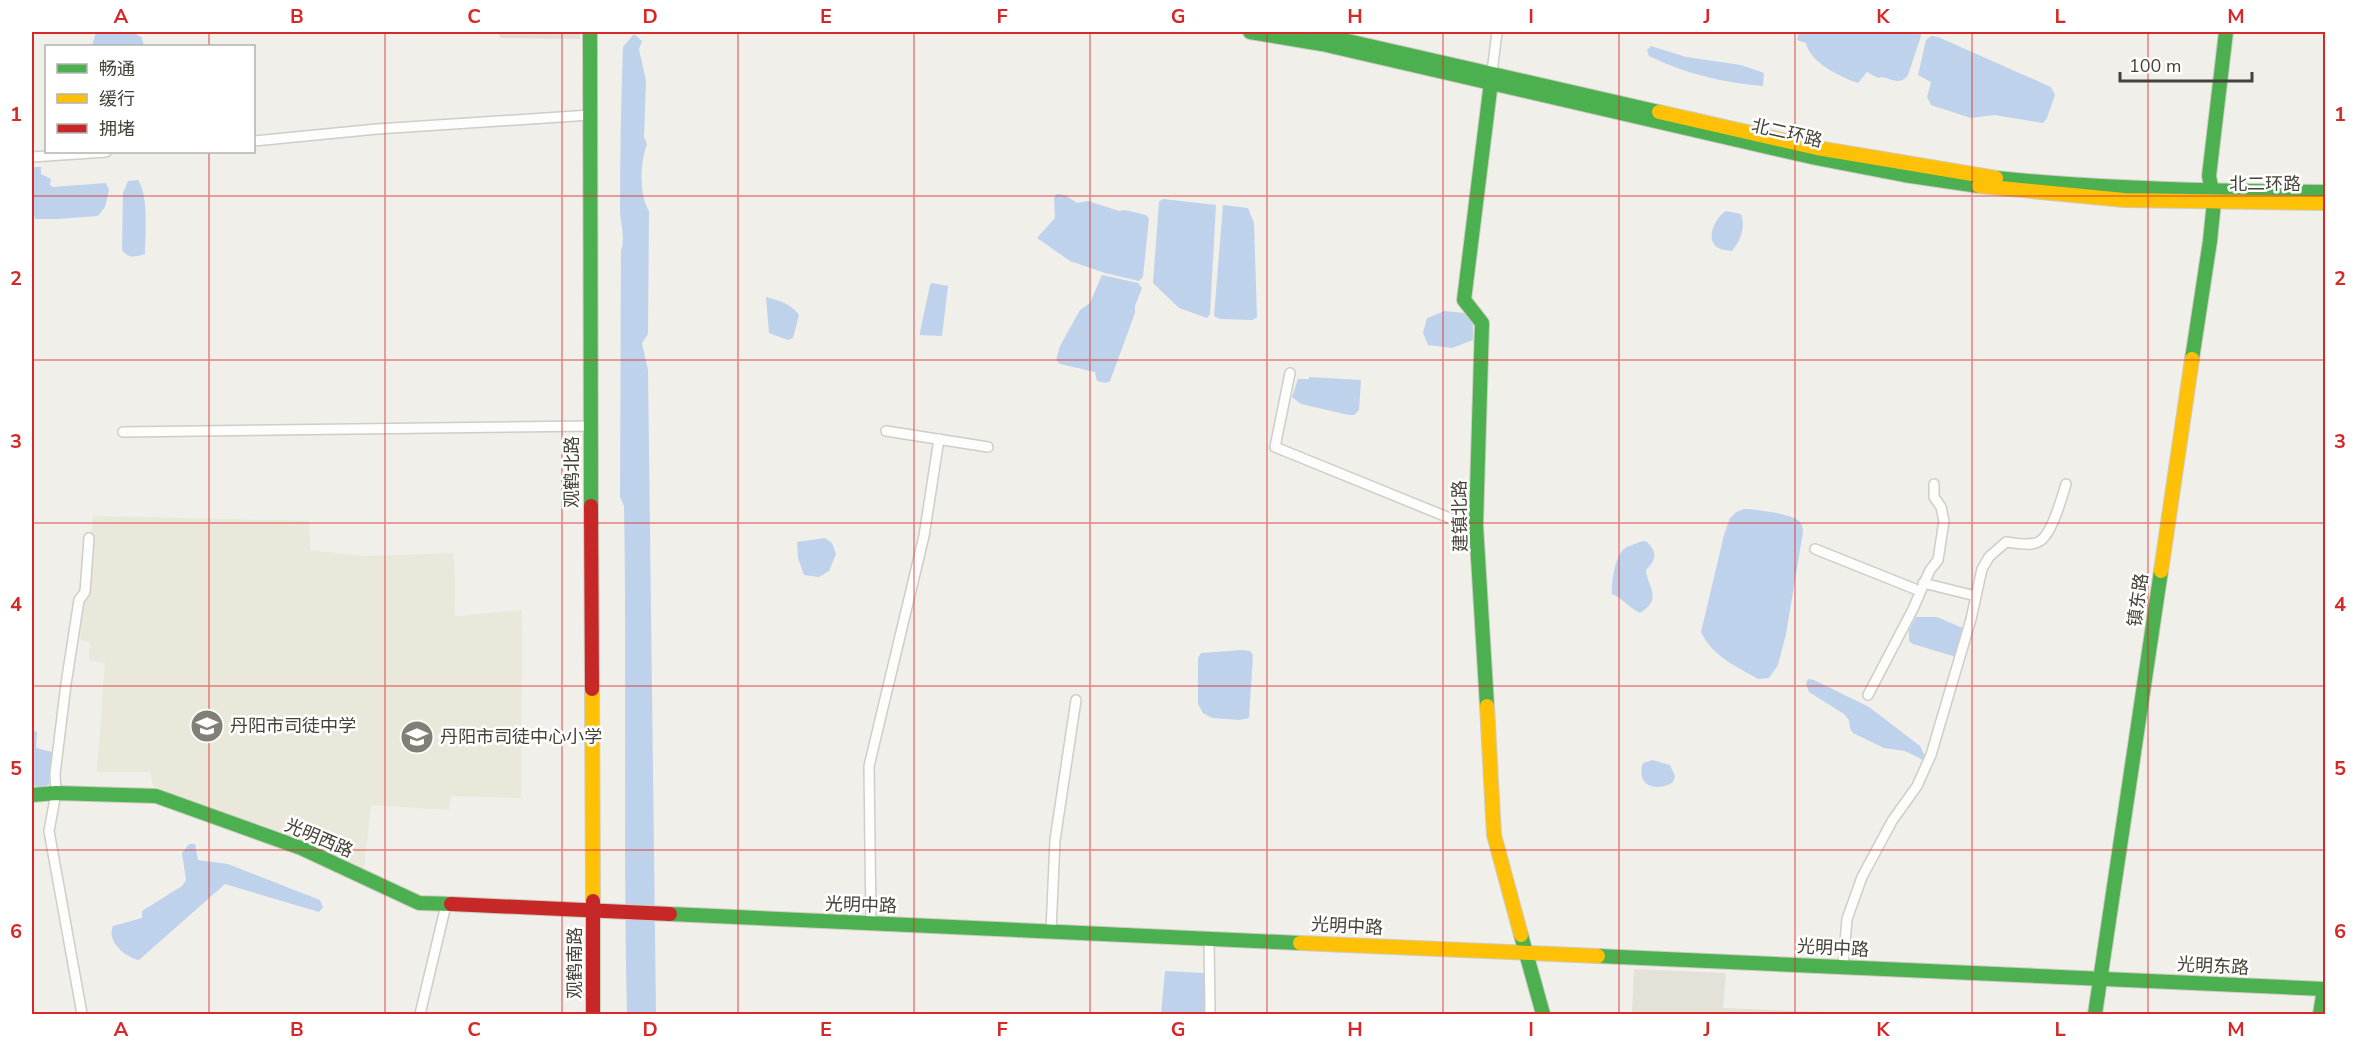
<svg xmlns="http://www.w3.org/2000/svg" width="2357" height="1046" viewBox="0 0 2357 1046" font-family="'Nunito Sans','Noto Sans SC',sans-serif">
<rect width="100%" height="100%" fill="#f0efea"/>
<!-- residential -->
<path fill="#e3e1d8" d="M1634,969L1726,973L1723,1008L1868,1014H1632Z"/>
<!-- industrial -->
<path fill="#e0ded8" d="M497,32H580V39L501,38Z"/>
<!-- education -->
<path fill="#eae8da" d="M93,516L309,521L310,550L366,556L454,553L455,616L522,610L521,798L451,796L449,810L371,805L364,869L323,847L153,786L150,772H97L105,663L89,660L90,642L80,640Z"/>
<!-- water -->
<g fill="#bed2eb">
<path d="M96,32H133L142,38L144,46H92Z"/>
<path d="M1799,32H1920L1921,36L1908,75C1901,85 1893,80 1882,77L1878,78L1867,72L1858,83C1841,77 1810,63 1806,43L1797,40Z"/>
<path d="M634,34L642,41L639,49L646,81L644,137L647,144C640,162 639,195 649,211L648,334L642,343L648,370L656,1014H627C623,845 627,675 624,506L620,497L621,250C626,237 620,224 620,210C620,155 621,101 623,47Z"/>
<path d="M1931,36L1938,37L2051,87L2055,95L2047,118L2043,123L1994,115L1971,118L1931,105L1927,97L1931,82L1918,75L1926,40Z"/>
<path d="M1651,46L1686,57L1741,65L1764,73L1763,86C1724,83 1683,73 1649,56L1647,50Z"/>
<path d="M32,167H41V174L51,179L50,185L53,187L106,183L109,190L105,207L98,216L58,219H35C31,208 32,201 33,191C34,187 31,173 32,167Z"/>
<path d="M138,180C149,195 145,235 145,254C135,257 129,259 122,250L123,193L128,181Z"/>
<path d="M1057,194L1065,195L1077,203L1088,201L1119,211L1125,210L1146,215L1149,218L1143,277L1139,281L1105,273L1070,261L1037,238L1055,218L1054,198Z"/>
<path d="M1163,199L1216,205L1210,314L1207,318L1179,308L1153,283L1159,202Z"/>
<path d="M1223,205L1248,208L1254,223L1257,317L1253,320L1220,319L1214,316Z"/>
<path d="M1726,211L1741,214C1746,227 1740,242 1732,251C1726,250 1717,250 1714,244C1707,234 1717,216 1726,211Z"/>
<path d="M1102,275L1138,283L1142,288L1135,306V313L1110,381L1106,383L1097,381L1095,372L1060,364L1056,360L1060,346L1080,310L1090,303Z"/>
<path d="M932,283L948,286L942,336L920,335V332L930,285Z"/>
<path d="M766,297C780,301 790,303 799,315L793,338L788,340L769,333Z"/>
<path d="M1445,311L1465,313L1473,325V340L1452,348L1428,345L1423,333L1427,318Z"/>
<path d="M1309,377L1361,380L1359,410L1354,415H1349L1301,404L1292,397L1298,379H1309Z"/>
<path d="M1744,509C1755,509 1795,514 1801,523C1802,525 1803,529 1803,532L1786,634L1778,665L1769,678L1758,679C1736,666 1712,656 1701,632L1724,535L1730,518L1736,512Z"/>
<path d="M825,538L832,543L836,554L829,571L819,577L804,575L798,558L797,542Z"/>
<path d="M1643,541L1647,542C1658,553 1656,560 1646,570C1647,587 1664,598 1640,613C1628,607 1624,599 1612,594C1611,582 1615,556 1625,548C1630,545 1638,543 1643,541Z"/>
<path d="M1916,617H1937L1965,629L1956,657L1913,644L1909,641V630Z"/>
<path d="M1242,650L1250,651L1253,655L1249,718L1240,720L1212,718L1203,713L1198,704V658L1201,653Z"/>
<path d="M1808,679L1814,680L1869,707L1920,746L1925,756V761L1905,751L1884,748L1853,733L1850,728L1849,720L1844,714L1809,692L1806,684Z"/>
<path d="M32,721L33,722L32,730L37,732L36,748L52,752L49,784L42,788L32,785Z"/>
<path d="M1652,760L1670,765L1675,776L1673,782C1657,793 1635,786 1643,763Z"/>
<path d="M189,844H195L198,860L228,864L320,900L323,907L319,912L225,884L139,960C125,957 106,941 113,926L142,918V911L182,886L186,880L182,853Z"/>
<path d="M1165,971L1204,973V1014H1161Z"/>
</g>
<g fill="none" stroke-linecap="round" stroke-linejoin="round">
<defs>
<g id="street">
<path d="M1492,72L1497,32"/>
<path d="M254,141L377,129L590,115"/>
<path d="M32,157L106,152"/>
<path d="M1290,373L1275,447L1452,519L1476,525"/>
<path d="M886,431L988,447"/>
<path d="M123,432L590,426"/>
<path d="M1815,549L1920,591"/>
<path d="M1923,583L1976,596"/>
<path d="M1868,695L1913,609L1930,570L1938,560L1944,521L1941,507L1934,497V484"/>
<path d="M871,924L869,766L924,536L939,439"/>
<path d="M1051,931L1055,840L1076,700"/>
<path d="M1209,938L1210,1014"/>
<path d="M1843,967L1847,919L1862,877L1892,821L1917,786L1931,755L1971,619L1982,569L1989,557L2006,542C2016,543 2032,547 2040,541C2052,534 2062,497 2066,484"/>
<path d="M82,1014L49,831L56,793L55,774L66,684L79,600L85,592L89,538"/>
<path d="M420,1014L446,905"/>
</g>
<g id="fast">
<path d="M590,32L591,506"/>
<path d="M1250,32L1322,44L1816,158L1904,175L1979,186"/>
<path d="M1308,32L1659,112"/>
<path d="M1996,178C2106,189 2216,191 2326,192"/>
<path d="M2192,359L2210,241L2214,202L2209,176L2226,32"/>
<path d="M1487,706L1476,525L1482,323L1464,300L1491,82"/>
<path d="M32,795L56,793L156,796L301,848L419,903L451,904"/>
<path d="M670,914L1300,943"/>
<path d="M1521,935L1543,1014"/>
<path d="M1598,956L2324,989L2320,1014"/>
<path d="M2095,1014L2161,571"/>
</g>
<g id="slow">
<path d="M1659,112L1817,148L1996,178"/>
<path d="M1979,186L2124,200L2326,203"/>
<path d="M2161,571L2192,359"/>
<path d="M592,689L593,901"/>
<path d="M1487,706L1494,835L1521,935"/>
<path d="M1300,943L1598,956"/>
</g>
<g id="jam">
<path d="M591,506L592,689"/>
<path d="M593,901V1014"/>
<path d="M451,904L670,914"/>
</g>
</defs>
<!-- street casing -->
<use href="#street" stroke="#cecdc8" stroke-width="12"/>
<!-- fast casing -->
<use href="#fast" stroke="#ceccc1" stroke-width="16"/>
<!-- slow casing -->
<use href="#slow" stroke="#ceccc1" stroke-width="16"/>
<!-- jam casing -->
<use href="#jam" stroke="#ceccc1" stroke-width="16"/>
<!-- street -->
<use href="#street" stroke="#fdfdfc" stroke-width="9"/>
<!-- fast -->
<use href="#fast" stroke="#4caf50" stroke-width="14"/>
<!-- slow -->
<use href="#slow" stroke="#ffc107" stroke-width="14"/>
<!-- jam -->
<use href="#jam" stroke="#c62828" stroke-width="14"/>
</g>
<!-- grid -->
<path fill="none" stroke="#d62828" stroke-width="1.5" stroke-opacity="0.55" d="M209,32V46M385,32V1014M562,32V1014M738,32V1014M914,32V1014M1090,32V1014M1267,32V1014M1443,32V1014M1619,32V1014M1795,32V1014M1972,32V1014M2148,32V1014M209,152V1014M32,196H2326M32,360H2326M32,523H2326M32,686H2326M32,850H2326"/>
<!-- icons -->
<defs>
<symbol id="school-disc" viewBox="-11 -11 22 22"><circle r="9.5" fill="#817f76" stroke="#fff"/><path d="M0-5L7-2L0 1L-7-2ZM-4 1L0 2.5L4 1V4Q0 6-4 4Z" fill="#fff"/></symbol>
</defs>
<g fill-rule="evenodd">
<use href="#school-disc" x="188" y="707" width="38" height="38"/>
<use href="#school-disc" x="398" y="718" width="38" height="38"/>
</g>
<g text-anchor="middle" stroke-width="5" stroke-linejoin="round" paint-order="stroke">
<!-- street labels -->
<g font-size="18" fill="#454237" stroke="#fff">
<text transform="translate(1787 133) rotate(13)" y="6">北二环路</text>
<text x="2265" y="190">北二环路</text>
<text transform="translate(572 472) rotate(-90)" y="6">观鹤北路</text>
<text transform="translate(1460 516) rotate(-91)" y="6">建镇北路</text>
<text transform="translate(2138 600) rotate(-82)" y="6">镇东路</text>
<text transform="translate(319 838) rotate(23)" y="6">光明西路</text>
<text transform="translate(861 905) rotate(2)" y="6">光明中路</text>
<text transform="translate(1347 926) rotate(3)" y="6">光明中路</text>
<text transform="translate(1833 948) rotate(3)" y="6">光明中路</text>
<text transform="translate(575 963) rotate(-90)" y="6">观鹤南路</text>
<text transform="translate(2213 966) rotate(3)" y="6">光明东路</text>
</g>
<!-- poi labels -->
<g font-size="18" fill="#454237" stroke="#fff" text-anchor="start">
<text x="230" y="732">丹阳市司徒中学</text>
<text x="440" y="743">丹阳市司徒中心小学</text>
</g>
</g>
<!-- border -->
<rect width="2357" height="1046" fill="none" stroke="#ffffff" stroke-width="66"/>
<!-- legend -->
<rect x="45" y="45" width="210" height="108" fill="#ffffff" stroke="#b5b3af" stroke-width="1.5"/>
<rect x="57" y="64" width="30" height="9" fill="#4caf50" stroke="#b5b3af" stroke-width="1.5"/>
<text x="99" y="75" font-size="18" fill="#454237">畅通</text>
<rect x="57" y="94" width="30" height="9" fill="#ffc107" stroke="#b5b3af" stroke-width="1.5"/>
<text x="99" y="105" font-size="18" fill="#454237">缓行</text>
<rect x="57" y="124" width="30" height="9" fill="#c62828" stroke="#b5b3af" stroke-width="1.5"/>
<text x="99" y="135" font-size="18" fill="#454237">拥堵</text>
<!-- scale -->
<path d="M2120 72v9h132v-9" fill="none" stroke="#454237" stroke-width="3"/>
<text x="2129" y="72" font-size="18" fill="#454237" stroke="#ffffff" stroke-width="4.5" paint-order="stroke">100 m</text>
<rect x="33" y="33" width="2291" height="980" fill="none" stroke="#d62828" stroke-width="2"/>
<g font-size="20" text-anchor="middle" font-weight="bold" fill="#d62828">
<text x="121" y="23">A</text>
<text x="297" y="23">B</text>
<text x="474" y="23">C</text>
<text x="650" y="23">D</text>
<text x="826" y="23">E</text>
<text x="1002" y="23">F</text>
<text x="1178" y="23">G</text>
<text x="1355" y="23">H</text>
<text x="1531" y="23">I</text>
<text x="1707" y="23">J</text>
<text x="1883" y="23">K</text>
<text x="2060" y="23">L</text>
<text x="2236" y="23">M</text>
<text x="16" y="121">1</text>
<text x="2340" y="121">1</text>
<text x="16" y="285">2</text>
<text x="2340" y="285">2</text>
<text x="16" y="448">3</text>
<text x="2340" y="448">3</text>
<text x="16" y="611">4</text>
<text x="2340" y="611">4</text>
<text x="16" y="775">5</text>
<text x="2340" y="775">5</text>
<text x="16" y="938">6</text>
<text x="2340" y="938">6</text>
<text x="121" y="1036">A</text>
<text x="297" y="1036">B</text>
<text x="474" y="1036">C</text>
<text x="650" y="1036">D</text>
<text x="826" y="1036">E</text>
<text x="1002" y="1036">F</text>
<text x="1178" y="1036">G</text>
<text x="1355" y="1036">H</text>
<text x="1531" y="1036">I</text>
<text x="1707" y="1036">J</text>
<text x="1883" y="1036">K</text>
<text x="2060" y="1036">L</text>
<text x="2236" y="1036">M</text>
</g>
</svg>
